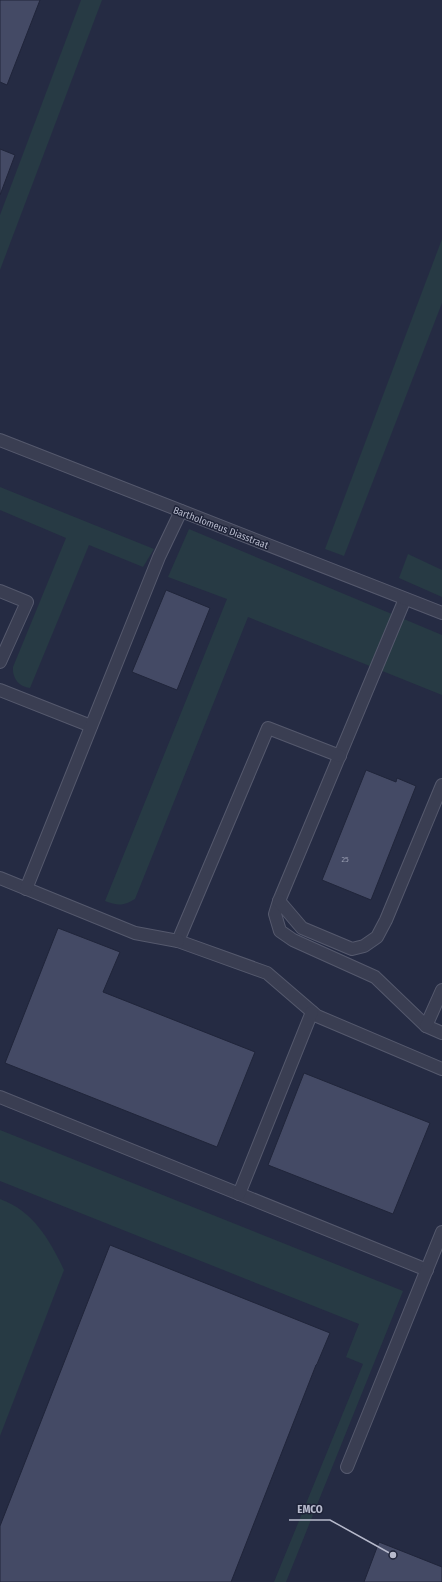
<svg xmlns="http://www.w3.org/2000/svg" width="442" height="1582" viewBox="0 0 442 1582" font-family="'Fira Sans Condensed',sans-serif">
<rect width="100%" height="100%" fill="#252b43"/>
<!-- green -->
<g fill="#273a44">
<path d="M81,0H102L0,270V215Z"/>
<path d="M442,239V303L344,556L325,549Z"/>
<path d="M0,487L154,549L143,567L89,545L30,688C19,687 12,678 13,667L66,538L0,510Z"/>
<path d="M189,529L442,635V695L248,617L135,899C123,906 118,906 105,901L227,599L168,577Z"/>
<path d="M408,554L442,570V597L399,578Z"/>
<path d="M0,1130L403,1291L286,1582H274L363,1364L346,1357L359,1324L0,1181Z"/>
<path d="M0,1199C33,1211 49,1239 64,1270L0,1436Z"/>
</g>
<!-- building -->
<g fill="#444a65" stroke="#20253a">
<path d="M0,0H40L7,85L0,82Z"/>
<path d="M0,149L15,155L0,195Z"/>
<path d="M166,590L210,608L177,690L132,672Z"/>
<path d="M366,770L396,782L397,778L416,786L371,900L322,880Z"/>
<path d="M58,928L120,952L103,992L255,1052L217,1147L5,1063Z"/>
<path d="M304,1073L430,1123L393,1214L268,1165Z"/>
<path d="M110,1245L330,1333L317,1364L316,1365L231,1582H0V1526Z"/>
<path d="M379,1542L442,1567V1582H364Z"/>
</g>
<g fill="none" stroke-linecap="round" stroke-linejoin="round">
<defs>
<g id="service">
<path d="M0,591L27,602L0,662"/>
<path d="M405,599L279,901L275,914L280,931L293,940L375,977L426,1026L442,1033"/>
<path d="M0,690L91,726"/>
<path d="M340,756L268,728L178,941L267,973L317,1016L442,1069"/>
<path d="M0,878L135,933L178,941"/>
<path d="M26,889L159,557L181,511"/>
<path d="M279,901L302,928L352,949L364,946L377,937L386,920L442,785"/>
<path d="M426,1026L442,990"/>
<path d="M0,1097L427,1270"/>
<path d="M239,1194L312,1012"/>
</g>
<g id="minor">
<path d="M0,440L442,613"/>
<path d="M347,1467L442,1232"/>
</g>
</defs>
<!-- service casing -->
<use href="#service" stroke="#55596d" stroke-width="14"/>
<!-- minor casing -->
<use href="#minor" stroke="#55596d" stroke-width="14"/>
<!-- service -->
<use href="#service" stroke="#3a3e52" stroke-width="12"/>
<!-- minor -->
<use href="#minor" stroke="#3a3e52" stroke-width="12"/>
</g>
<g text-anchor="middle" stroke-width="3" stroke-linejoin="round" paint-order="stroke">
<!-- number labels -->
<g font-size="8" fill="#9a9eb2">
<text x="345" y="862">25</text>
</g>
<!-- street labels -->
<g font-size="10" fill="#b7bacc" stroke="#1e2338">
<text transform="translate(221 527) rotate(21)" y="4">Bartholomeus Diasstraat</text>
</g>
</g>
<!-- callouts -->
<path fill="none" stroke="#b7bacc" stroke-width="1.5" d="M393 1555L330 1520H289"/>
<circle fill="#b7bacc" stroke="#1e2338" stroke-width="1.5" cx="393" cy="1555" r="4"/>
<g font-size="11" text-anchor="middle" font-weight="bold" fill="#b7bacc" stroke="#1e2338" stroke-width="3" stroke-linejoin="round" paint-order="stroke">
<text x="310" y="1513">EMCO</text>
</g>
</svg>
